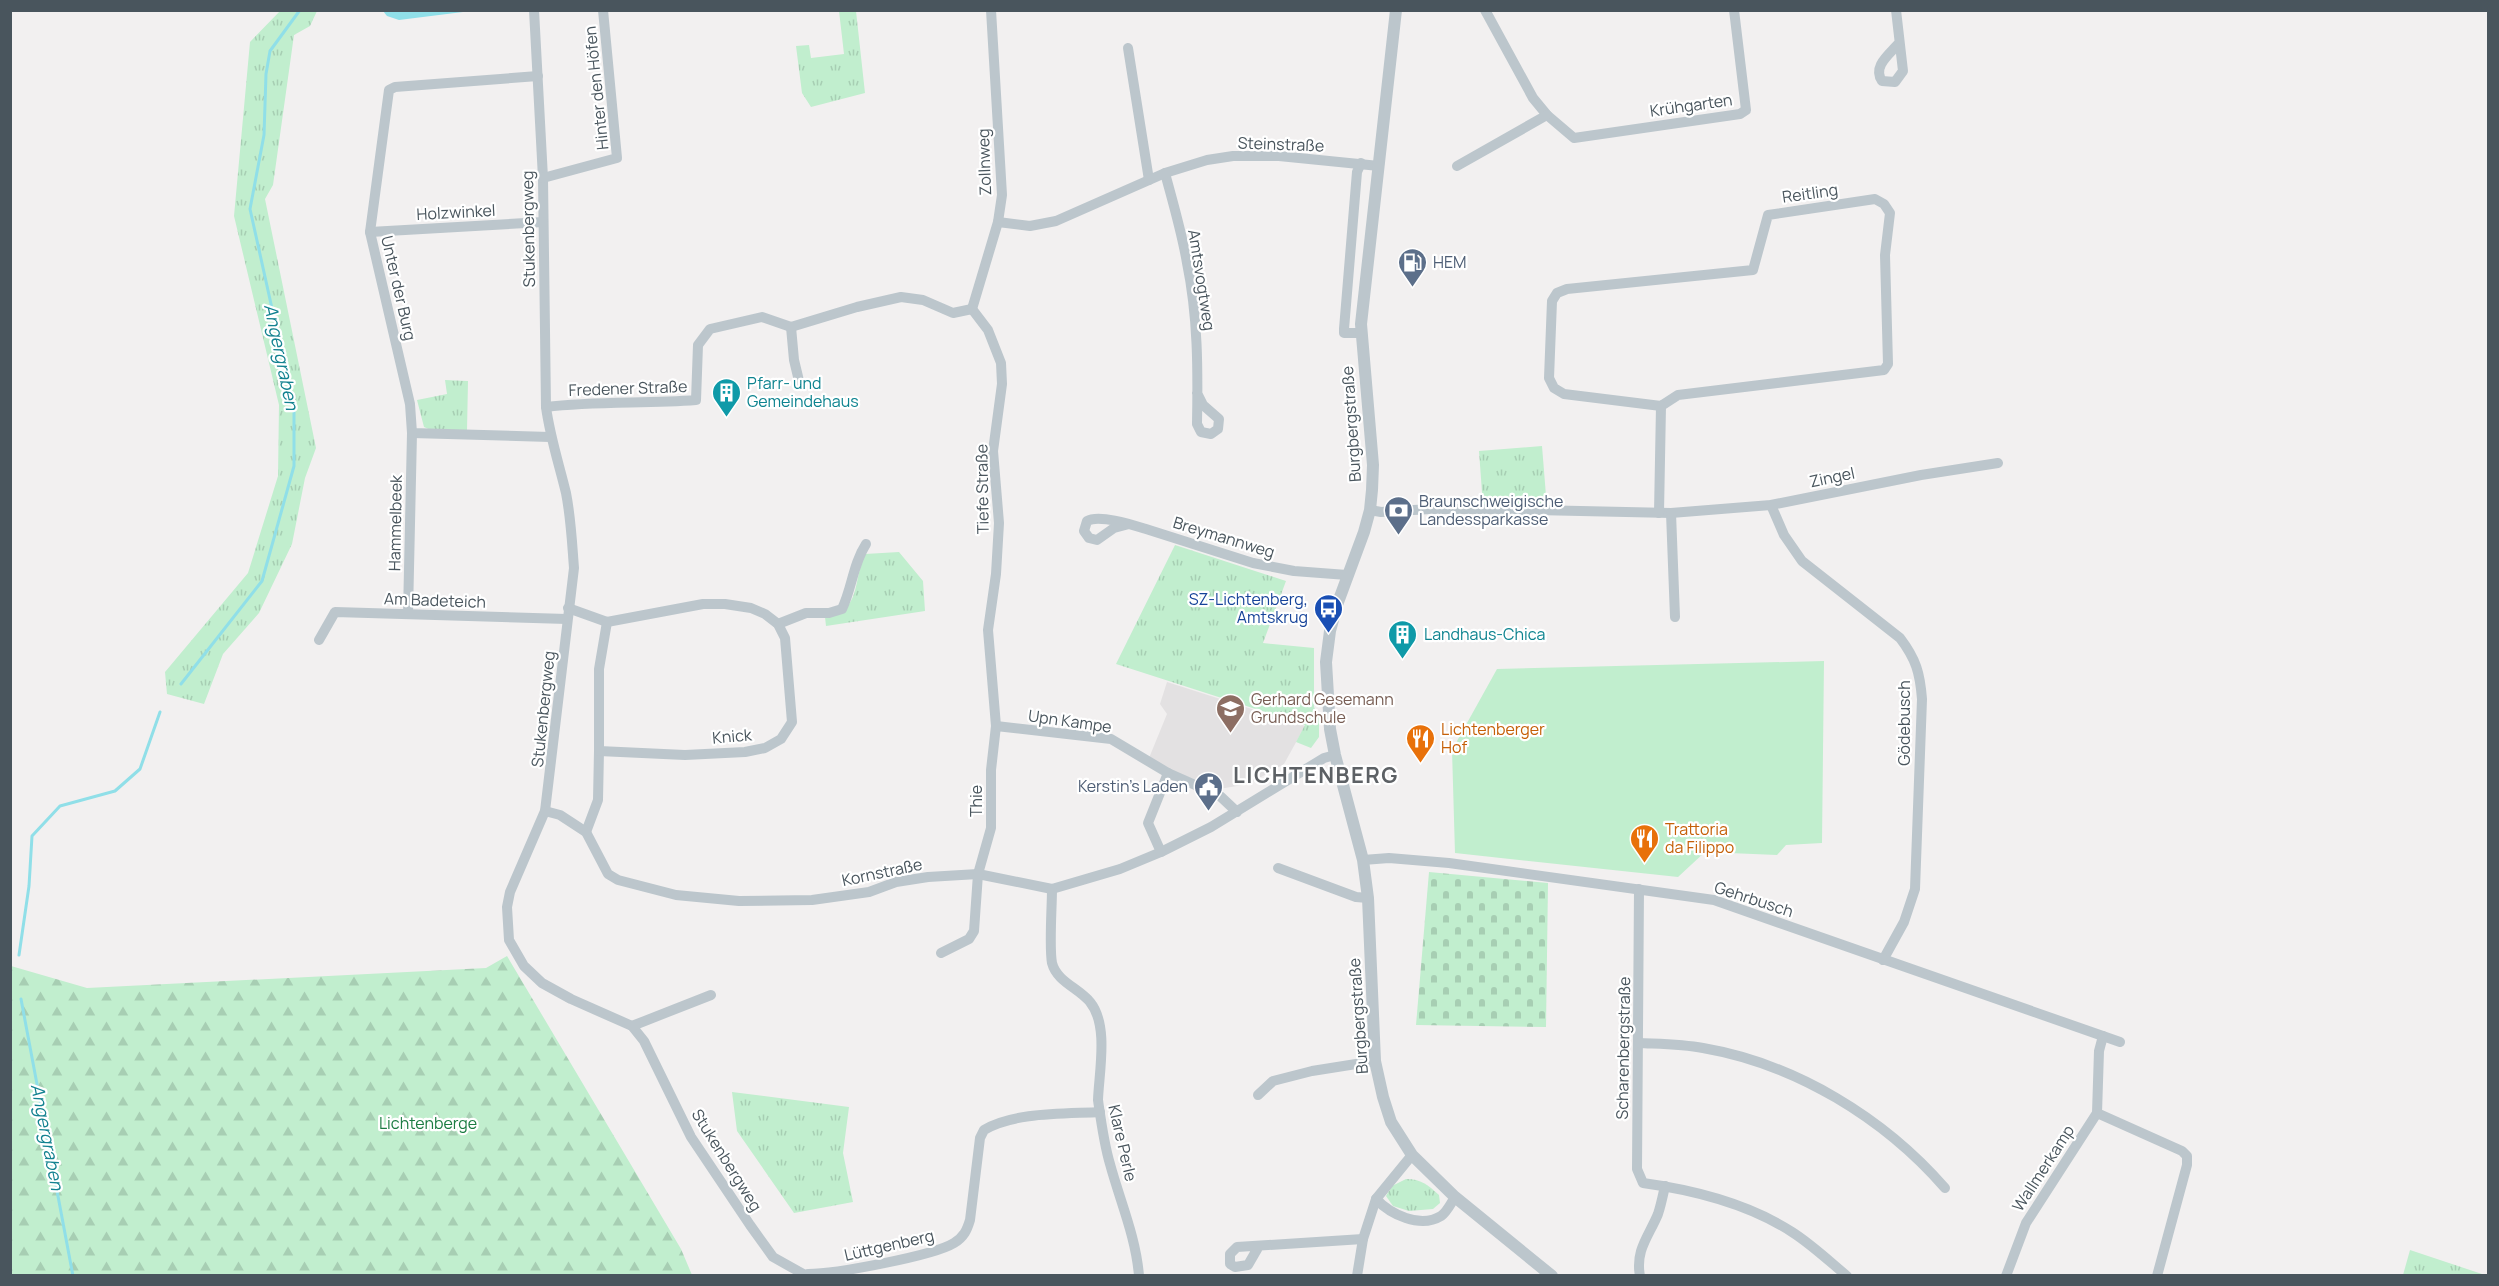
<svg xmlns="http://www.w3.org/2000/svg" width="2499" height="1286" viewBox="0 0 2499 1286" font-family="Manrope,sans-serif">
<defs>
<pattern id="grass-tufts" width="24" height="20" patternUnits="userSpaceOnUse" patternTransform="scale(1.5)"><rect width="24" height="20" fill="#c1eece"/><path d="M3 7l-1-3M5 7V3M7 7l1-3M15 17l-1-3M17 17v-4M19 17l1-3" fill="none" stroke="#a7ceb3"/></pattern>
<pattern id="forest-firs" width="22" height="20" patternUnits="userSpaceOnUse" patternTransform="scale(1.5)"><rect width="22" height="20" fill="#c1eece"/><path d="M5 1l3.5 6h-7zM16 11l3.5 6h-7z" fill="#a7ceb3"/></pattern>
<pattern id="cemetery-stones" width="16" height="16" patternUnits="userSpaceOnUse" patternTransform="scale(1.5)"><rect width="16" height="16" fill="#c1eece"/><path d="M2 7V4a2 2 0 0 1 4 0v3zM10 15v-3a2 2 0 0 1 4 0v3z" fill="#a7ceb3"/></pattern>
<pattern id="water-waves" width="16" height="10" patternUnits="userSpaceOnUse" patternTransform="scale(1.5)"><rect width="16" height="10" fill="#90dfe8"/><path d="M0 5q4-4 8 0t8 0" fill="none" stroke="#78b8bf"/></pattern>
</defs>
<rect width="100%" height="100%" fill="#f2f0f0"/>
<!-- education -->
<path fill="#e3e1e2" d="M1167,682L1305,726L1284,764L1249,784L1219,789L1167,769L1149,758L1167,714L1160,704Z"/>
<!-- grass -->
<g fill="url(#grass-tufts)">
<path d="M281,10L317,11L310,26L294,35L273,185L265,199L316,448L305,478L292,544L259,613L223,654L204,704L167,694L165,672L248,573L278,476L279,405L234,216L250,42Z"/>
<path d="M839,11H856L865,93L811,107L802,93L796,46L809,45L811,58L844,54Z"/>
<path d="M445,380L468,381L467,431L431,430L424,427L417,400L447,394Z"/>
<path d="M1542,446L1547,508L1483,506L1479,451Z"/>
<path d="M1175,545L1286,581L1263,643L1314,648V707L1319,716V737L1311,748L1296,742L1305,725L1116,664Z"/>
<path d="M899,552L923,581L925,611L826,626L825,617C862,610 852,584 865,554Z"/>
<path d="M732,1092L849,1107L843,1153L853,1202L794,1213L737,1131Z"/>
<path d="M1406,1179C1421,1179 1428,1185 1439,1195L1440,1203L1433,1209L1409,1211L1393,1206L1386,1196L1392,1186Z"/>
<path d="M2410,1250L2485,1275H2403Z"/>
</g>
<!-- forest -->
<path fill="url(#forest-firs)" d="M507,956L681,1249L692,1275H11V966L87,988L486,968Z"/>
<!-- cemetery -->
<path fill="url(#cemetery-stones)" d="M1429,872L1548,883L1546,1027L1416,1025Z"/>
<!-- garden -->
<path fill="#c1eece" d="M1824,661L1822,843L1786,845L1777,855L1705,852L1678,877L1455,853L1452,750L1497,669Z"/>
<!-- water -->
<path fill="url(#water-waves)" d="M383,11H471L399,20L387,16Z"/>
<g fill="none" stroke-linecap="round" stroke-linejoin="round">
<!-- stream -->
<g stroke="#90dfe8" stroke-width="3">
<path d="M181,684L262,581L294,466V408L250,209L264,135L266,74L270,51L300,10"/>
<path d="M19,955L29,886L32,836L60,806L115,791L140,769L160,712"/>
<path d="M21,999L73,1276"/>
</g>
<!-- minor -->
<g stroke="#bcc6cc" stroke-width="10">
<path d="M534,10L543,178L546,407C550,437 559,464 566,493C571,518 572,543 574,568L545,811L510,892L507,907L509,940L524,966L542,983L571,999L632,1026L644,1041L691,1137L750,1225L773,1257L807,1276"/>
<path d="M1485,10L1533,98L1547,115L1574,138L1740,114L1746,110L1734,10"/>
<path d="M1896,10L1903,71L1895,82L1882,81C1872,66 1890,54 1899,43"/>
<path d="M1128,48L1149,180"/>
<path d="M538,76L395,87L389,90L370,232L410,404L412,433L550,437"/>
<path d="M1361,163L1357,172L1344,329V333H1361"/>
<path d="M1457,166L1547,115"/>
<path d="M1165,173C1173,203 1182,233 1187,263C1198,316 1198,370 1197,424L1201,432L1211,434L1218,429L1219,419L1203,405L1197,393"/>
<path d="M543,178L617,158L603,10"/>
<path d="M1875,199L1884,204L1890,213L1885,255L1888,364L1884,370L1678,395L1661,406L1564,394L1554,388L1549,378L1552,301L1557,293L1567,289L1753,270L1768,215Z"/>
<path d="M998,222L1030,226L1056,221L1165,173L1207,160L1233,156H1279L1379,166"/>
<path d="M370,232L543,222"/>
<path d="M972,309L998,222L1002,195L991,10"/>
<path d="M791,327L794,360L800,385"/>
<path d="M546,407C597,401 645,404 696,400L698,345L710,329L762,317L791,327L857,307L901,297L923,300L953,313L972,309"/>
<path d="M1771,505L1784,535L1802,561L1900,638C1916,659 1920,673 1922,699L1915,889L1904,922L1883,960"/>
<path d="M1370,510L1381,512L1430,509H1483L1671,513L1771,505L1921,475L1998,463"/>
<path d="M1659,513L1661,406"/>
<path d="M1671,513L1675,617"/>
<path d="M1129,524L1114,528L1097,540L1089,538L1084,531L1087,521C1099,514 1133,525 1146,529L1253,563L1294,571L1347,575"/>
<path d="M568,608L607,622L703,604H725L751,608L765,614L778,624L785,638L792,722L781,739L765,748L745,752L685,755L599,751L598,800L586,832"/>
<path d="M408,614L412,433"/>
<path d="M778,624L806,613H829L842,609C852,588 853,564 866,544"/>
<path d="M319,640L335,612L567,619"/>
<path d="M996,726L1111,739L1168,773L1220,796L1237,812"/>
<path d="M599,751V669L607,622"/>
<path d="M545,811L560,815L586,832L608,874L618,880L676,895L739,901L812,900L869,892L896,882L928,877L978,874L1052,889L1120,869L1161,852L1211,827L1324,758L1335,755"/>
<path d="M1161,852L1148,823L1168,773"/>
<path d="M1363,860L1389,858L1449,863L1714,900L2120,1042"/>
<path d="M1278,868L1356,897L1368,898"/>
<path d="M1052,889C1052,907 1049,947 1052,963C1057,982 1079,988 1090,1002C1109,1025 1099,1072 1098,1100C1101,1121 1104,1144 1110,1164C1120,1201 1136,1237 1139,1276"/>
<path d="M1639,889L1637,1169L1643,1183C1694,1190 1749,1204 1792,1232C1811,1244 1829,1261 1847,1276"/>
<path d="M941,953L969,939L974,931L978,874L991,828V770L996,726L988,630L996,574L999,523L993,451L1002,384L1001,363L988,330L972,309"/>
<path d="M632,1026L711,995"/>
<path d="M1639,1043C1660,1044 1682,1044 1703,1048C1796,1064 1884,1118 1945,1188"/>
<path d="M1258,1095L1273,1081L1312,1071L1375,1061"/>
<path d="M2097,1113L2182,1151L2187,1156V1165L2157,1276"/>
<path d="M1376,1199C1390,1214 1420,1229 1441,1216C1447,1212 1451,1203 1455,1197"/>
<path d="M1259,1246L1248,1265L1235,1267L1230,1264V1254L1237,1247L1363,1239"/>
<path d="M808,1274C834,1274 933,1256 954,1243C964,1237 967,1230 970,1220L980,1138L984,1130C1013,1112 1066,1114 1100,1112"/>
<path d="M1357,1276L1363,1239L1376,1199L1412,1155"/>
<path d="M1640,1276C1635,1250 1649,1236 1658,1214C1661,1205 1663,1195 1665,1186"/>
<path d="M2006,1276L2026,1223L2097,1113L2099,1051L2103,1036"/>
</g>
<!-- tertiary -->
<path stroke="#bcc6cc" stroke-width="12" d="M1396,10L1361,324L1373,465L1372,490L1370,510L1364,532L1337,605L1330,631L1326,662L1330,729L1335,755L1363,860L1368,898L1375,1061L1383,1097L1391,1122L1412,1155L1455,1197L1552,1276"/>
</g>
<!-- icons -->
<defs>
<symbol id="fuel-pin" viewBox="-11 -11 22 30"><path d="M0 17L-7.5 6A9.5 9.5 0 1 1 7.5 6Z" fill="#5c6f8a" stroke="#fff"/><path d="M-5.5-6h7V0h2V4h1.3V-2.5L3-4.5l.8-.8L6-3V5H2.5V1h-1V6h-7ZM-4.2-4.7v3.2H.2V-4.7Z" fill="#fff"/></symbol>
<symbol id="building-pin" viewBox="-11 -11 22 30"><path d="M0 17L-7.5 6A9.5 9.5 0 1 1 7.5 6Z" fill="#0f9aa8" stroke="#fff"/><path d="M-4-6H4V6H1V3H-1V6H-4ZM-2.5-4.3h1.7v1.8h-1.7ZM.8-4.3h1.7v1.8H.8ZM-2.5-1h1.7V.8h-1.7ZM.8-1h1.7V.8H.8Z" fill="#fff"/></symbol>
<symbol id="bank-pin" viewBox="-11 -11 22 30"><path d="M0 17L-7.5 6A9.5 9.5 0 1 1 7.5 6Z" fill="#5c6f8a" stroke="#fff"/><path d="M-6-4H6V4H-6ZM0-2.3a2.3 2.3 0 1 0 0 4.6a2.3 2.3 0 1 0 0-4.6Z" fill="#fff"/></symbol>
<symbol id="bus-pin" viewBox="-11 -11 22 30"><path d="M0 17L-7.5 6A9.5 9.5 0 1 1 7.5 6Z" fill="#1a4fb4" stroke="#fff"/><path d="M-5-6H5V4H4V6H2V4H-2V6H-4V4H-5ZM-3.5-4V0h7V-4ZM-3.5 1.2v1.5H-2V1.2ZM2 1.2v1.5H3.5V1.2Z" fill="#fff"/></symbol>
<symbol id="school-pin" viewBox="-11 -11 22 30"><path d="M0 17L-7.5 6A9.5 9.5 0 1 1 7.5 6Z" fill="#8d6e63" stroke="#fff"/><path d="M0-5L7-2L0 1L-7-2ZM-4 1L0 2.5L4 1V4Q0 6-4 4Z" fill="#fff"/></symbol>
<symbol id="restaurant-pin" viewBox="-11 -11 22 30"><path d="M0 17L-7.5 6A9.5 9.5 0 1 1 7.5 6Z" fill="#e8710a" stroke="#fff"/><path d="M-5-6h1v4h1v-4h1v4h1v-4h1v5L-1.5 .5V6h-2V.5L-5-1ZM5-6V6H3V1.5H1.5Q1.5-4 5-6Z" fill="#fff"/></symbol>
<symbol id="civic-pin" viewBox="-11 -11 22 30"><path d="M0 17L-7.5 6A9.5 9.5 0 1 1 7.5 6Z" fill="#5c6f8a" stroke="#fff"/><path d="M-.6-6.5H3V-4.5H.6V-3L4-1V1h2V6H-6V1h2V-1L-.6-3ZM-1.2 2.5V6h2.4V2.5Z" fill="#fff"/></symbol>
</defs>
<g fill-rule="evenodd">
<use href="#fuel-pin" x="1396" y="246" width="33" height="45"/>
<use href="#building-pin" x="710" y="376" width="33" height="45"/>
<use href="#bank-pin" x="1382" y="494" width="33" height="45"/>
<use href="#bus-pin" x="1312" y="592" width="33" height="45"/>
<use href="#building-pin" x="1386" y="618" width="33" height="45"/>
<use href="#school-pin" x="1214" y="692" width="33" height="45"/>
<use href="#restaurant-pin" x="1404" y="722" width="33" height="45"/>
<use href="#civic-pin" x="1192" y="770" width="33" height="45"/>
<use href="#restaurant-pin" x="1628" y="822" width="33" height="45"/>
</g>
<g text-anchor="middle" stroke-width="4.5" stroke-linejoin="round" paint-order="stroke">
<!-- street labels -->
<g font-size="16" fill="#49555d" stroke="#fff">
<text transform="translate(596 88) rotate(-96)" y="6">Hinter den Höfen</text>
<text transform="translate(1691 105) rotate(-8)" y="6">Krühgarten</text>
<text transform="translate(1281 144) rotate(2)" y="6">Steinstraße</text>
<text transform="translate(984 162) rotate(-92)" y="6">Zollnweg</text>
<text transform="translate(1810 193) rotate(-8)" y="6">Reitling</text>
<text transform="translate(456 212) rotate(-3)" y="6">Holzwinkel</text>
<text transform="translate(528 229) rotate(-91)" y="6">Stukenbergweg</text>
<text transform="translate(1202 280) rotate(81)" y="6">Amtsvogtweg</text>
<text transform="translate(399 288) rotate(77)" y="6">Unter der Burg</text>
<text transform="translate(628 388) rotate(-2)" y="6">Fredener Straße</text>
<text transform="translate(1351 424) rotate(-94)" y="6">Burgbergstraße</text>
<text transform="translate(1832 477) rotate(-12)" y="6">Zingel</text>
<text transform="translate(982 489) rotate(-91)" y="6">Tiefe Straße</text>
<text transform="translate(395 523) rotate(-89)" y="6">Hammelbeek</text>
<text transform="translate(1224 537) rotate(17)" y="6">Breymannweg</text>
<text transform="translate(435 600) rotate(2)" y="6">Am Badeteich</text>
<text transform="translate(543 709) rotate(-84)" y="6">Stukenbergweg</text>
<text transform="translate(1070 721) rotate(8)" y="6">Upn Kampe</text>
<text transform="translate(1904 723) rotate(-90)" y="6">Gödebusch</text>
<text transform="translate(732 736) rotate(-5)" y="6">Knick</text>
<text transform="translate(976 801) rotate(-90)" y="6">Thie</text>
<text transform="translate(882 872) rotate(-12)" y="6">Kornstraße</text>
<text transform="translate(1754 899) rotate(18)" y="6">Gehrbusch</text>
<text transform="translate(1358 1016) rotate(-94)" y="6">Burgbergstraße</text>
<text transform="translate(1623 1048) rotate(-89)" y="6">Scharenbergstraße</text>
<text transform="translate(1123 1143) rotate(77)" y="6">Klare Perle</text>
<text transform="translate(727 1160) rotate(58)" y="6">Stukenbergweg</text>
<text transform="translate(2043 1168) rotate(-57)" y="6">Wallmerkamp</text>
<text transform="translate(889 1245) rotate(-13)" y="6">Lüttgenberg</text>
</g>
<!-- service labels -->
<g font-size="16" fill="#4e5e75" stroke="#fff" text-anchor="start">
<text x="1433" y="268">HEM</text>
<text x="1419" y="507">Braunschweigische<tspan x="1419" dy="18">Landessparkasse</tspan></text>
<text x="1188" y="792" text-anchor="end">Kerstin's Laden</text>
</g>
<!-- culture labels -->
<g font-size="16" fill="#0d838f" stroke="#fff" text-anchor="start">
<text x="747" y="389">Pfarr- und<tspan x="747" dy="18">Gemeindehaus</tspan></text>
<text x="1424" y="640">Landhaus-Chica</text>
</g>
<!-- transit labels -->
<g font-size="16" fill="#164399" stroke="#fff" text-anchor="end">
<text x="1308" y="605">SZ-Lichtenberg,<tspan x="1308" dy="18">Amtskrug</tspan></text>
</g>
<!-- education labels -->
<g font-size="16" fill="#785e54" stroke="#fff" text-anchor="start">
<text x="1251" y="705">Gerhard Gesemann<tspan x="1251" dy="18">Grundschule</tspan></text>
</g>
<!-- food labels -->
<g font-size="16" fill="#c56008" stroke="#fff" text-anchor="start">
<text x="1441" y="735">Lichtenberger<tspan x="1441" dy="18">Hof</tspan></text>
<text x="1665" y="835">Trattoria<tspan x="1665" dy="18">da Filippo</tspan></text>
</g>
<!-- park labels -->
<g font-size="16" fill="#1b7c42" stroke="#fff">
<text x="428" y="1129">Lichtenberge</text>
</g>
<!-- water labels -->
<g font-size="18" font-style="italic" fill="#138290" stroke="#fff">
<text transform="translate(281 357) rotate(78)" y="6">Angergraben</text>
<text transform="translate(47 1137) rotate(79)" y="6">Angergraben</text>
</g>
<!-- district labels -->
<g font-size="22" font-weight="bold" letter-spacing="1.5" fill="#5d6165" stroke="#fff">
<text x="1316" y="783">LICHTENBERG</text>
</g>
</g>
<!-- border -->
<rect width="2499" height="1286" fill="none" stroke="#49555d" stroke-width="24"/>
</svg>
